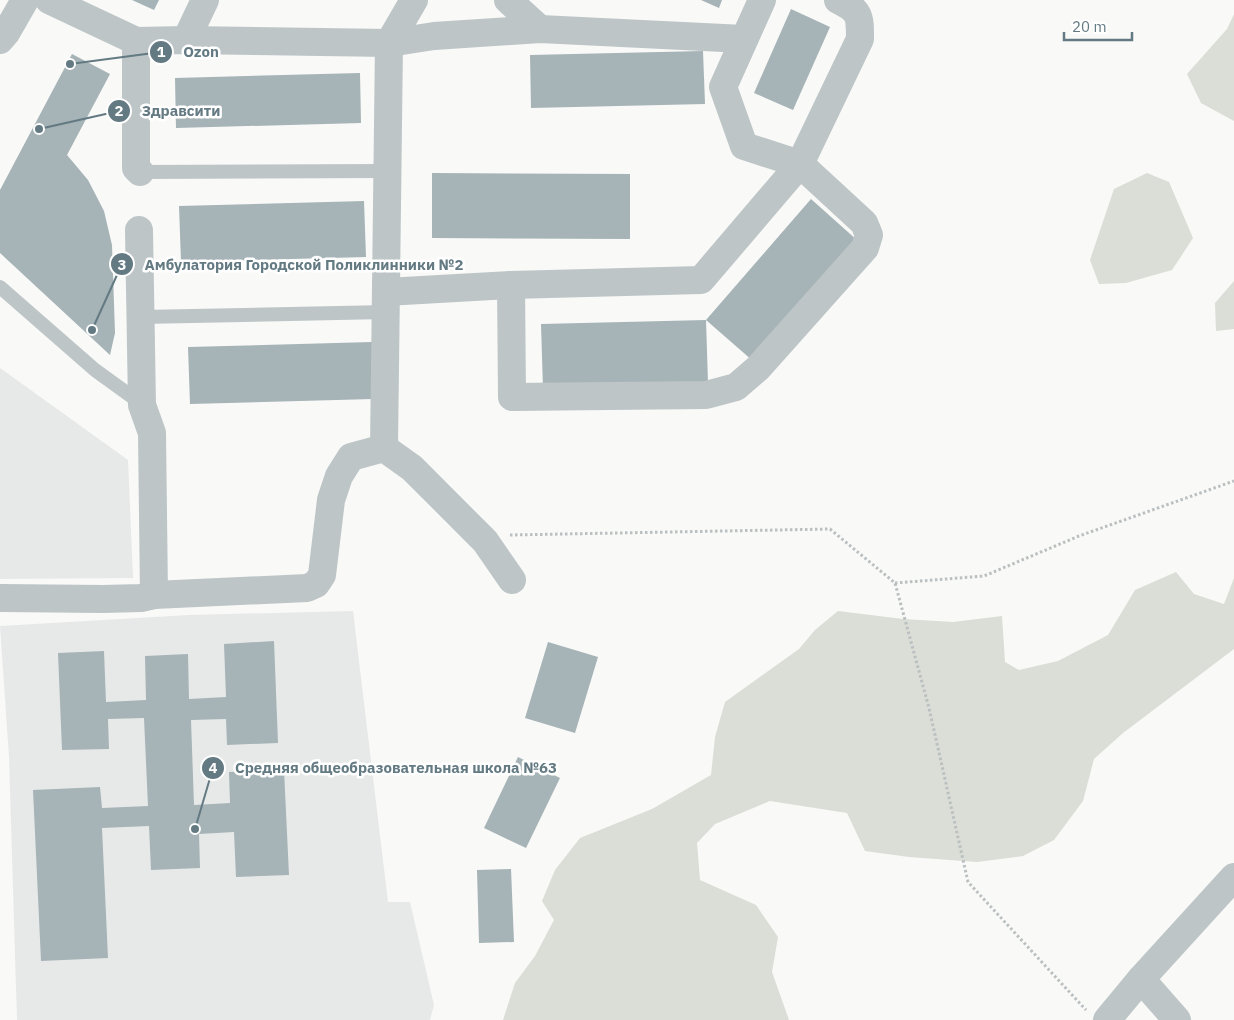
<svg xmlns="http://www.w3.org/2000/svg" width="1234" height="1020" viewBox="0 0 1234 1020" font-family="'IBM Plex Sans',sans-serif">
<rect width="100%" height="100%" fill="#f9f9f7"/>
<!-- built -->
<g fill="#e7e9e8">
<path d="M0,368L128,460L133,578L0,579Z"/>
<path d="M353,611L388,902H410L434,1005L430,1020H17L9,757L0,626L189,615Z"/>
</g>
<!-- green -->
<g fill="#daded6">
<path d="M1234,14V121L1201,103L1187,74L1227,29Z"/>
<path d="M1147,173L1169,182L1193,238L1172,270L1126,283L1099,284L1090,260L1114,189Z"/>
<path d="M1234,281V329L1216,331L1215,303Z"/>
<path d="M1176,572L1194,594L1224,604L1234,578V649L1123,733L1094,759L1083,801L1054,840L1023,856L977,862L909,857L865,851L847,813L770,801L715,824L697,843L700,880L756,905L778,937L772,972L789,1020H503L515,983L535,956L554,920L542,901L555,870L580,838L652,809L711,775L715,737L725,702L799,649L815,630L838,611L903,619L953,622L1002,616L1005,662L1019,670L1058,661L1108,635L1135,590Z"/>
</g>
<!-- building -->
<g fill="#a6b3b7">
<path d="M132,0H159L154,10Z"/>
<path d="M701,0H722L719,8Z"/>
<path d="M791,9L830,27L793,110L754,93Z"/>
<path d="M703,51L705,104L531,108L530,55Z"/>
<path d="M72,54L110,74L67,155L88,180L104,211L112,245L115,333L110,355L0,253V190Z"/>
<path d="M360,73L361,123L176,128L175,78Z"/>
<path d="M432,173L630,174V239L432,238Z"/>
<path d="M811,199L858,241L753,361L706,320Z"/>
<path d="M364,201L366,257L181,262L179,206Z"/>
<path d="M706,320L708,384L543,389L541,324Z"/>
<path d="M372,342L373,399L190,404L188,347Z"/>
<path d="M274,641L278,743L227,745L226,719L191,720L194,805L230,803L229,772L284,770L289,875L236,877L234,832L199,834L200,868L151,870L149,826L102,828L108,958L41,961L33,790L100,787L102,808L148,806L144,718L108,719L109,749L62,750L58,653L104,651L106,702L146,700L145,656L188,654L189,699L226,697L224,644Z"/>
<path d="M548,642L598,657L575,733L525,718Z"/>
<path d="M518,757L560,778L526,848L484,828Z"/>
<path d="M511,869L514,942L479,943L477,870Z"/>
</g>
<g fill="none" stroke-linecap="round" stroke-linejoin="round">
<!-- path -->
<g stroke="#babfc1" stroke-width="3" stroke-dasharray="2.5 2.5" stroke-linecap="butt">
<path d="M510,535L830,529L895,583L929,708L968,882L1086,1010"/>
<path d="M895,583L984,576L1079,536L1234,481"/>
</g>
<!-- service -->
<g stroke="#bdc5c7" stroke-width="14">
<path d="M140,172L387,171"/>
<path d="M0,287L95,370L142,404"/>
<path d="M141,317L386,312"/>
</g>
<!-- minor -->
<g stroke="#bdc5c7" stroke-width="28">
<path d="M49,0L136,41L186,40L389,43L434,36L540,29L744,39"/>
<path d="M508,0L540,29"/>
<path d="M186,40L205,0"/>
<path d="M136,41V168L140,172"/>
<path d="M511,285L512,397L706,395L736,387L758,368L865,248L869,235L864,223L800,164L744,146L723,87L762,0"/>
<path d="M386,292L511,285L701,280L800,164L860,39C860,15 860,11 838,0"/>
<path d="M384,448L412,468L485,541L512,580"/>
<path d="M154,595L307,588L316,584L322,575L331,500L339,476L351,457L384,448L389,43L414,0"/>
<path d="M0,598L103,599L141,598L154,595L152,433L142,405L139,230"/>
<path d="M1141,979L1177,1020"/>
<path d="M1107,1020L1141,979L1234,877"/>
</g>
<!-- tertiary -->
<path stroke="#bdc5c7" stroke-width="28" d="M0,40L6,33L25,0"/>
</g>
<!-- callouts -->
<path fill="none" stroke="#637a83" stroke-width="2" d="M70 64L161 52M39 129L119 111M92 330L122 264M195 829L213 768"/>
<g fill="#637a83" stroke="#fff" stroke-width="2">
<circle cx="70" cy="64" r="5"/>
<circle cx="39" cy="129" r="5"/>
<circle cx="92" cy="330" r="5"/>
<circle cx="195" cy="829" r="5"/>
<circle cx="161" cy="52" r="12"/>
<circle cx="119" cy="111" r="12"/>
<circle cx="122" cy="264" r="12"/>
<circle cx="213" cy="768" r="12"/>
</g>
<g font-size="15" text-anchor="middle" font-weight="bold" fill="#fff">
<text x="161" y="57">1</text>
<text x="119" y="116">2</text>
<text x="122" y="270">3</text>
<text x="213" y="773">4</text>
</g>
<g font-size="15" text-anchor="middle" font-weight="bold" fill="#637a83" stroke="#fff" stroke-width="5" stroke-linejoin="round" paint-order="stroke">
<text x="201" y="57">Ozon</text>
<text x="181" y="116">Здравсити</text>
<text x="304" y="270">Амбулатория Городской Поликлинники №2</text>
<text x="396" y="773">Средняя общеобразовательная школа №63</text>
</g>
<!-- scale -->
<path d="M1064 32v8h68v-8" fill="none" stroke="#637a83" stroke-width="2.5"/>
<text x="1072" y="32" font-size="15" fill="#637a83" stroke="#ffffff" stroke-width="4" paint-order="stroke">20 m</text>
</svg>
